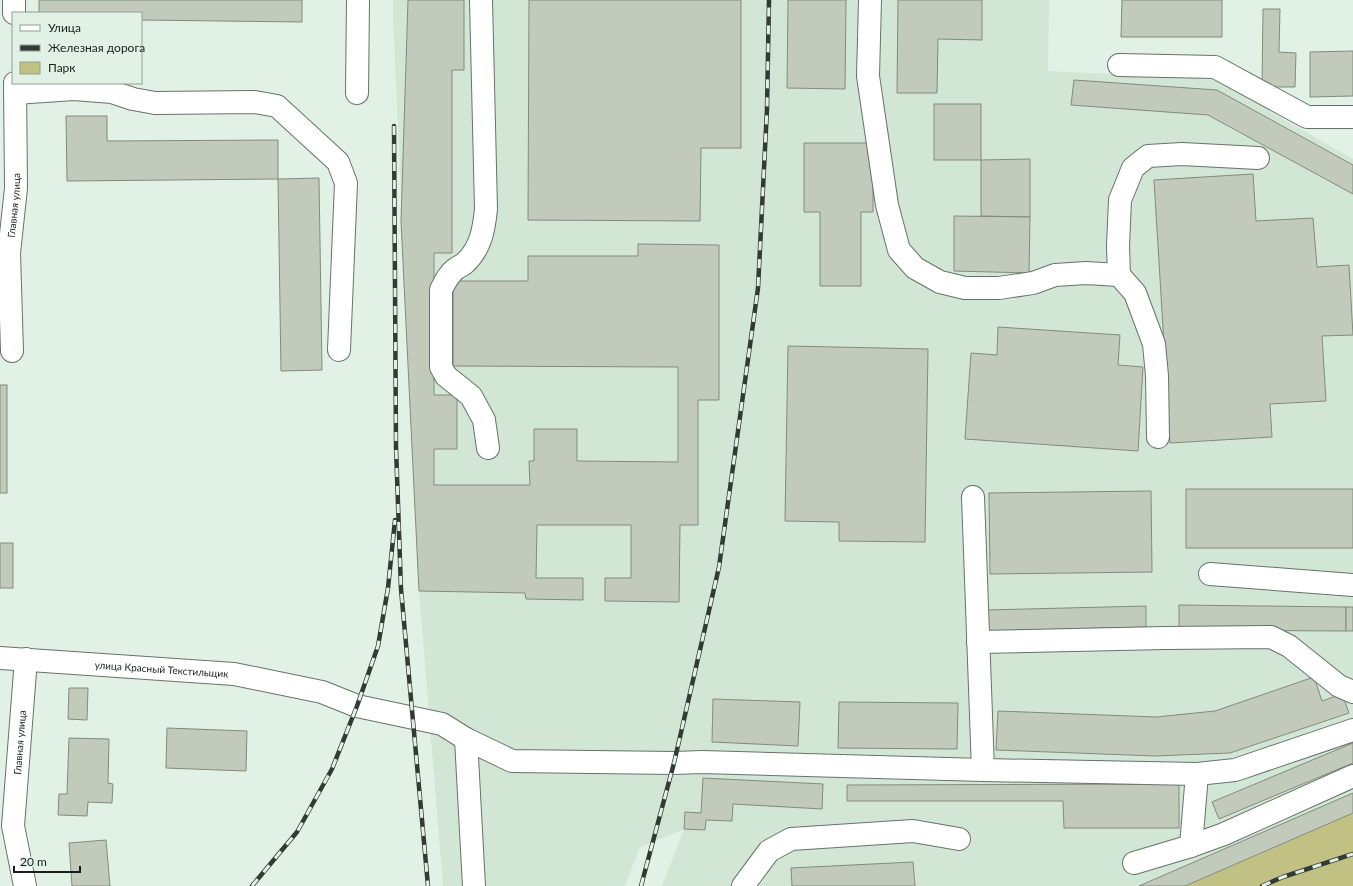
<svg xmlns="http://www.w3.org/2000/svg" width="1353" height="886" viewBox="0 0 1353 886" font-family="Lato,sans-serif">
<rect width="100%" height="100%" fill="#e2f1e5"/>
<!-- built -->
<path fill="#d2e6d5" d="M393,0H1049L1048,71L1213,79L1353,159V813L1185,886H662L684,829L640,847L625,886H443L419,591L393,18Z"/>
<!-- green -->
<path fill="#c0c182" d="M1353,813V886H1185Z"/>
<!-- building -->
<g fill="#c2cabb" stroke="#838a7c">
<path d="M39,0H302V22L141,20V13H39Z"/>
<path d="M408,0H464V70H452V253H434V395H457V449H434V485H530L529,461H534V429H577V461L678,462V367L453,366V281H528V256H638V244L719,245V400H698V525H680L679,602L605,601V578H631V525H537L536,578H583V600L526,599L525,593L419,591L401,221Z"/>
<path d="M529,0H741V148H701L700,221L528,220Z"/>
<path d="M788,0H846L845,89L787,88Z"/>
<path d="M898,0H982V40L938,39L937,93H897Z"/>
<path d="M1122,0H1222V37H1121Z"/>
<path d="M1263,9H1280L1279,52L1296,53L1295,87H1262Z"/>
<path d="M1353,51V96L1310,97V52Z"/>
<path d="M1074,80L1217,90L1353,165V194L1208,115L1071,105Z"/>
<rect x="934" y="104" width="47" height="56"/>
<path d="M66,116H107V141L278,140V179L67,181Z"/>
<path d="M804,143H873V212H861V286H820V212H804Z"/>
<path d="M1030,159V217L981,216V160Z"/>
<path d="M1253,174L1256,221L1313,218L1317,267L1349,265L1353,335L1322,336L1326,401L1270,404L1272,437L1170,443L1154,180Z"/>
<path d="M319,178L322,370L281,371L278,179Z"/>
<path d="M954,216L1030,217L1029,273L954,271Z"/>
<path d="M998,327L1120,335L1118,365L1143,367L1138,451L965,439L971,353L997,355Z"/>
<path d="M788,346L928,349L925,542L839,541V522L785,521Z"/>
<rect x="0" y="385" width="7" height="108"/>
<rect x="1186" y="489" width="167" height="59"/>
<path d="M1151,491L1152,572L990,574L989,493Z"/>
<rect x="0" y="543" width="13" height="45"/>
<path d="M1179,605L1346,607V631L1179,630Z"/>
<path d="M1146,606V627L987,631V610Z"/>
<rect x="1346" y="607" width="7" height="24"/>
<path d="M1314,677L1322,701L1342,694L1349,713L1230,753L1155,756L996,750L998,711L1156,717L1215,711Z"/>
<path d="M69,688H88L87,720L68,719Z"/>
<path d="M713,699L800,702L798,746L712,742Z"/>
<path d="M839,702L958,703L957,749L838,748Z"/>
<path d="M167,728L247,731L246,771L166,768Z"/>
<path d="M69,738L109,739L108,783L113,784L112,803L88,802L87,816L58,815L59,794H67Z"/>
<path d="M1353,743V763L1219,819L1212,802Z"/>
<path d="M703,778L823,784L822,809L733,804L732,821L706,820L705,830L684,829L685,812L701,813Z"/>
<path d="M1179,784V828H1064L1063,801H847V785Z"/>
<path d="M1353,793V813L1185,886H1139Z"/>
<path d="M106,840L110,886H72L69,843Z"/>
<path d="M913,862L915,886H792L791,868Z"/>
</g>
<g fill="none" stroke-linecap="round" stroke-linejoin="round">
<defs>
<g id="minor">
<path d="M14,0V13"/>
<path d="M481,0L486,209C484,229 481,248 465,263C463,265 460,266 457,268C449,273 445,282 441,290V367L446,376L471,396L484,420L488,448"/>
<path d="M870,0L868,76L887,205L899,250L915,268L940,282L965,288H999L1033,283L1055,275L1086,273L1119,275L1135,293L1154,344L1157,376L1158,437"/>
<path d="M1119,65L1215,67L1307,117H1353"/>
<path d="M15,93L74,89L112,92L133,99L155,103L255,102L277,106L338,162L346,183L339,350"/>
<path d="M357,93L358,0"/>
<path d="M1119,275L1118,246L1120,200L1133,168L1148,156L1182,154L1258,158"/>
<path id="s1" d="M12,351L9,253L16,188L15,83"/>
<path d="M973,497L983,770"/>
<path d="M1210,574L1353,585"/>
<path d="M978,642L1165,638L1271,637L1289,646L1339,686L1353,692"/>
<path id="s2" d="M0,658L234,674L322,692L357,706L442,724L466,739L512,761L674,763L702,762L983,770L1197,774L1235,770L1353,730"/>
<path d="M466,739L474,886"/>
<path d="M1191,846L1197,774"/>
<path d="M1134,863L1191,846L1224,834L1353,776"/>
<path id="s3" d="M25,886L13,826L26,659"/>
<path d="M743,886L769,851L791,839L913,831L959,839"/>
</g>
</defs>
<!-- minor casing -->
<use href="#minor" stroke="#667368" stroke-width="24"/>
<!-- minor -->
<use href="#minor" stroke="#fff" stroke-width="22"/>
<defs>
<g id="rail">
<path d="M394,126L396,447L401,589L428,886"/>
<path d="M252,886L297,832L332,769L357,706L378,646L388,588L395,520"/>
<path d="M641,886L674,763L719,567L758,288L767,109L769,0"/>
<path d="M1262,886L1283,877L1353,854"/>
</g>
</defs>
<!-- rail casing -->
<use href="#rail" stroke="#333934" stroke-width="4.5"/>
<!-- rail -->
<use href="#rail" stroke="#e2f1e5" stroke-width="3" stroke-dasharray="9" stroke-linecap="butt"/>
</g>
<g text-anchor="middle" stroke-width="4" stroke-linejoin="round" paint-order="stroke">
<!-- street labels -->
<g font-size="10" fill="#191e1a" stroke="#e2f1e5">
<text dy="4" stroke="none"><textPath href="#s1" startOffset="146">Главная улица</textPath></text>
<text dy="4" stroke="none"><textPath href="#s2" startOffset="162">улица Красный Текстильщик</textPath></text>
<text dy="4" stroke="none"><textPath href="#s3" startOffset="145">Главная улица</textPath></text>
</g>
</g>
<!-- legend -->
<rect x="12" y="12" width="130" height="72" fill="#e2f1e5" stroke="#929d94"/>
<rect x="20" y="25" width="20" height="6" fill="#ffffff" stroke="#929d94"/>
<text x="48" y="32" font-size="12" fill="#191e1a">Улица</text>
<rect x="20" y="45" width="20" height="6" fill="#333934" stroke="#929d94"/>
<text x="48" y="52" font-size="12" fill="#191e1a">Железная дорога</text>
<rect x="20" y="62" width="20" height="12" fill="#c0c182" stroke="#929d94"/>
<text x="48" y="72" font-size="12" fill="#191e1a">Парк</text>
<!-- scale -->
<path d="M14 866v6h66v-6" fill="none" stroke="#191e1a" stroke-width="2"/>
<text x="20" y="866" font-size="12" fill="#191e1a" stroke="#e2f1e5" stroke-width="3" paint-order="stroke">20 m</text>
</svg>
